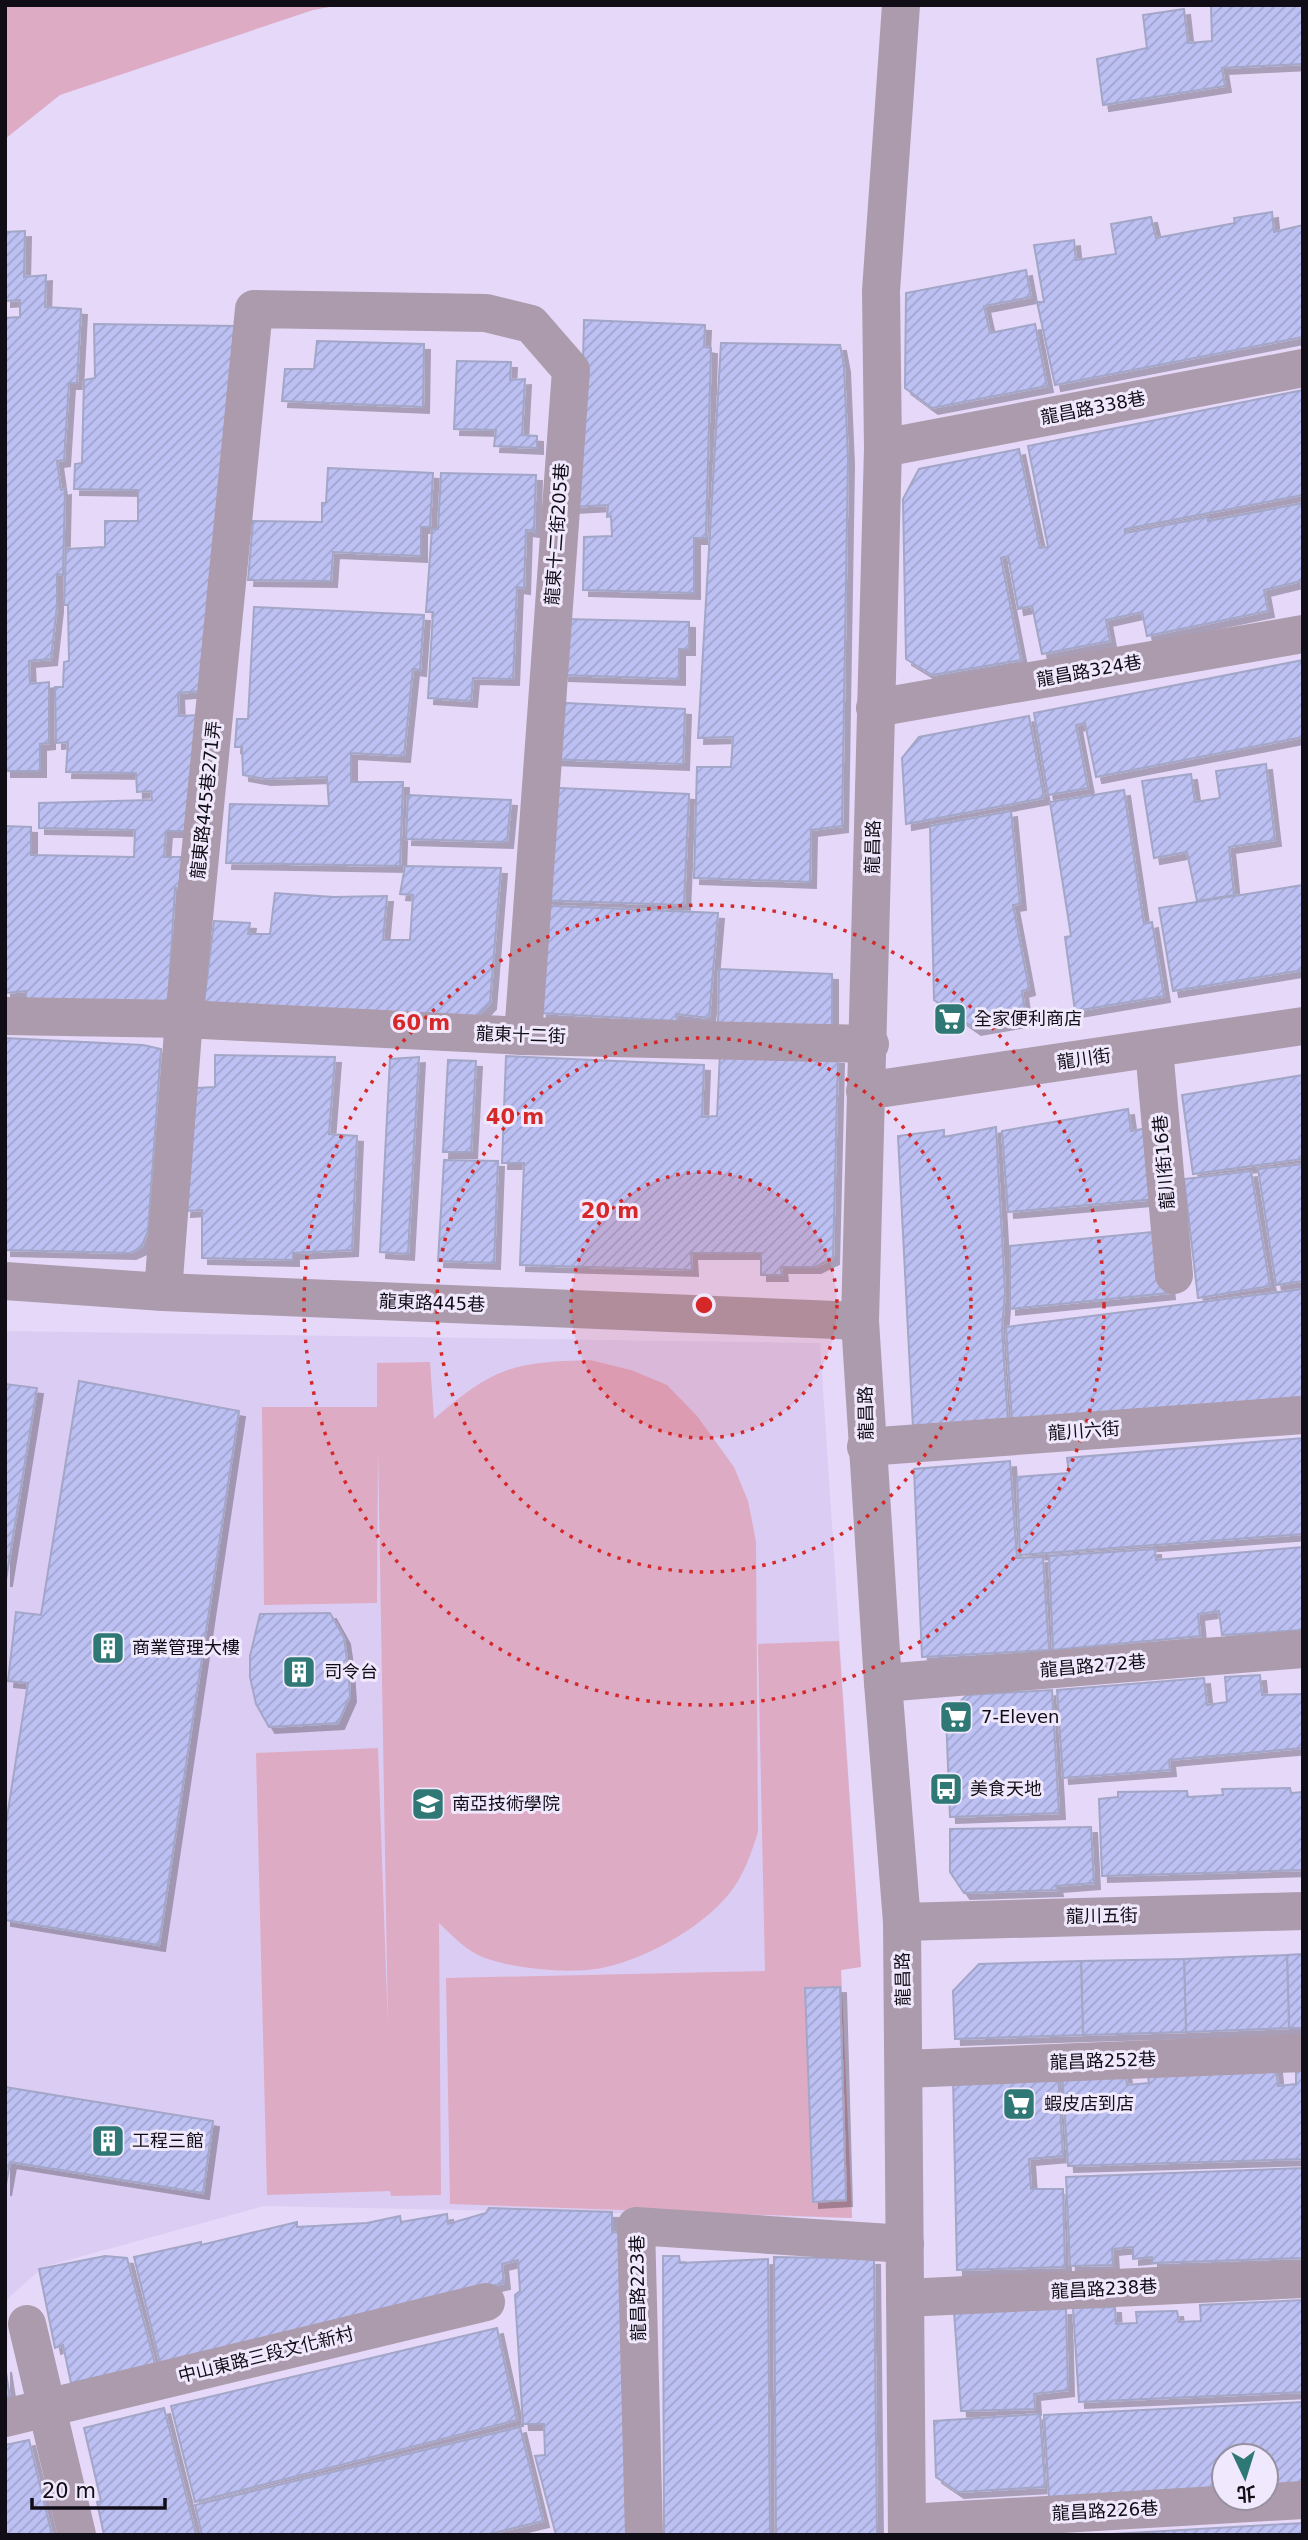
<svg xmlns="http://www.w3.org/2000/svg" width="1308" height="2540" viewBox="0 0 1308 2540" font-family="'DejaVu Sans','Noto Sans TC',sans-serif">
<defs>
<pattern id="building-hatch" width="6" height="6" patternUnits="userSpaceOnUse" patternTransform="scale(1.75)"><rect width="6" height="6" fill="#bcc0f2"/><path d="M-1 1l2-2M0 6l6-6M5 7l2-2" fill="none" stroke="#a1a4cf"/></pattern>
<filter id="shadow"><feDropShadow dx="6" dy="6" stdDeviation="0" flood-color="#0004"/></filter>
</defs>
<rect width="100%" height="100%" fill="#e5d8f9"/>
<!-- built -->
<path fill="#dbccf3" d="M5,1331L820,1343L861,1967L841,1970L852,2218L264,2206L43,2267L5,2301Z"/>
<!-- park -->
<g fill="#deabc4">
<path d="M5,5H341L313,10L60,95L5,139Z"/>
<path d="M590,1360L631,1370L667,1385L697,1416L734,1467L748,1501L756,1541L758,1832C751,1854 744,1875 729,1894C701,1928 649,1957 606,1967C575,1975 515,1969 485,1958C466,1951 453,1936 439,1923L441,2195L391,2196L390,2191L267,2195L256,1753L378,1748L388,2027L378,1447L377,1603L264,1605L262,1407H377V1363L430,1362L434,1419C493,1368 512,1362 590,1360Z"/>
<path d="M839,1641L861,1967L841,1970L852,2218L450,2204L446,1978L765,1971L758,1644Z"/>
</g>
<!-- building -->
<g fill="url(#building-hatch)" stroke="#a3a6c6" stroke-width="2" filter="url(#shadow)">
<path d="M1211,5H1303V64L1222,68L1225,86L1103,105L1097,59L1147,48L1143,15L1184,9L1188,43L1212,41Z"/>
<path d="M1272,212L1274,232L1303,225V337L1055,385L1037,302H1044L1034,245L1074,240L1076,260L1116,254L1111,224L1151,217L1156,238L1235,223L1234,218Z"/>
<path d="M25,231L24,277L46,275L45,307L81,309L77,383H69L64,460L57,461L61,490L65,489L63,575L57,574V606L51,659L29,661L30,684L49,682V743L40,744V771H5V318L20,317V300L5,301V232Z"/>
<path d="M1026,270L1031,297L984,306L990,333L1035,324L1047,386L932,408L905,388L906,293Z"/>
<path d="M584,320L705,325L704,347L711,348L706,538H694V593L583,590L584,537L612,536L611,516L607,517L608,505L571,507L581,447Z"/>
<path d="M94,324L235,326L200,691L178,693L179,716L199,715L187,831H166L164,857H183L182,889L175,888L168,1003L26,1004V991L5,993V826L31,827V855L134,857L135,830L39,828V803L152,800L151,791L137,792L136,773L66,772L68,742L56,743L55,687H63L64,662L69,661L68,605H64L66,549L105,547V521H138V490L74,489L75,464L82,463L84,380L95,378Z"/>
<path d="M317,341L424,344L423,407L282,401L285,369H314Z"/>
<path d="M721,343L840,345L844,366L848,459L842,826L811,830L810,882L694,878L697,767H731L733,737L698,738Z"/>
<path d="M457,361L511,362L510,380L525,379L522,435L537,436V448L494,446L496,430L454,429Z"/>
<path d="M1303,390V495L1125,529V533L1208,517V521L1303,503V591L1301,581L1264,590L1268,611L1147,636L1142,612L1106,620L1110,641L1042,654L1032,606L1018,609L1008,556L1001,558L1021,660L932,675L906,659L903,499L919,469L1019,449L1040,548L1048,547L1028,446Z"/>
<path d="M328,468L433,473L430,527H421V556L333,552L331,581L248,580L253,521L322,522V503H326Z"/>
<path d="M441,473L536,475L534,531L526,530L524,588L517,587L513,679L473,678L471,701L428,698L433,612H426L432,529H438Z"/>
<path d="M254,607L424,615L420,670L413,669L404,756L351,753V782H403L400,866L226,863L230,804L329,806L327,777L265,779L243,775L242,747H235L237,719H248Z"/>
<path d="M564,619L689,622V649H679V679L563,675Z"/>
<path d="M1303,660V737L1096,777L1085,723L1076,725L1088,788L1048,795L1034,713Z"/>
<path d="M546,702L685,709L683,764L548,759Z"/>
<path d="M1029,716L1044,798L906,824L902,758L919,737Z"/>
<path d="M1266,764L1275,840L1229,847L1234,895L1197,901L1187,852L1154,858L1142,781L1191,774L1195,802L1220,798L1216,771Z"/>
<path d="M538,787L689,794L684,905L534,900Z"/>
<path d="M1124,790L1144,924L1152,922L1164,996L1075,1011L1065,937L1071,936L1050,802Z"/>
<path d="M408,795L511,800L507,842L406,839Z"/>
<path d="M1011,811L1020,904L1013,905L1029,989L1022,991L1026,1020L975,1029L934,1000L930,826Z"/>
<path d="M405,866L501,868L490,1003L477,1017L203,1012L214,921L250,923L248,934H270L275,893L334,897L387,896L383,940H410L413,895L400,894Z"/>
<path d="M1303,885V970L1173,991L1159,908Z"/>
<path d="M530,905L718,913L709,1018L676,1014L677,1021L541,1013Z"/>
<path d="M719,969L832,974V1030L718,1028Z"/>
<path d="M5,1038L143,1045L161,1049L148,1231L141,1248L130,1253L5,1250Z"/>
<path d="M720,1053L838,1058L833,1258L815,1267H781L782,1275H761V1253H691L692,1270L520,1265L524,1163H502L506,1056L704,1065L702,1117L717,1116Z"/>
<path d="M215,1055L335,1057L329,1134L357,1136L352,1250L293,1253V1260L202,1258V1210L185,1211L196,1088L215,1087Z"/>
<path d="M419,1057L408,1254L380,1252L390,1059Z"/>
<path d="M448,1060L476,1061L471,1152H443Z"/>
<path d="M1303,1075V1159L1193,1174L1182,1095Z"/>
<path d="M1128,1109L1131,1131L1153,1127L1156,1199L1008,1212L1002,1131Z"/>
<path d="M996,1127L1005,1292L1002,1328L1008,1422L913,1428L898,1136L944,1130V1137Z"/>
<path d="M444,1160L498,1161L494,1263L438,1261Z"/>
<path d="M1303,1164V1281L1276,1285L1258,1169Z"/>
<path d="M1251,1171L1270,1286L1198,1298L1184,1179Z"/>
<path d="M1162,1231L1169,1293L1010,1309V1246Z"/>
<path d="M1303,1289V1397L1012,1421L1006,1327Z"/>
<path d="M79,1381L239,1411L159,1945L5,1920V1830L28,1683L8,1681L16,1612L41,1615Z"/>
<path d="M5,1384L37,1388L6,1580H5Z"/>
<path d="M1303,1438V1534L1020,1555L1017,1477L1069,1473L1067,1458Z"/>
<path d="M1010,1461L1017,1558L1043,1557L1049,1650L922,1657L914,1469Z"/>
<path d="M1303,1547V1630L1222,1635L1219,1611L1198,1614L1200,1636L1053,1650L1049,1556L1155,1549L1156,1560Z"/>
<path d="M330,1613L344,1638L348,1666L350,1696L338,1723L269,1727L256,1704L250,1677V1656L260,1614Z"/>
<path d="M1260,1675L1262,1695L1303,1694V1748L1169,1760L1170,1770L1063,1778L1057,1690L1204,1678L1207,1705L1227,1702L1225,1677Z"/>
<path d="M1052,1690L1059,1813L950,1817L946,1715L967,1695Z"/>
<path d="M1290,1788L1291,1793L1303,1792V1870L1102,1876L1099,1799L1118,1797V1792L1187,1791L1188,1797L1223,1795L1222,1789Z"/>
<path d="M1091,1827L1094,1883L1056,1886L1057,1890L964,1893L950,1872V1829Z"/>
<path d="M1303,1954V2028H1289L1287,1955Z"/>
<path d="M1287,1955L1289,2028L1186,2032L1184,1959Z"/>
<path d="M1184,1959L1186,2032L1083,2035L1081,1961Z"/>
<path d="M1081,1961L1083,2035L955,2039L953,1991L979,1964Z"/>
<path d="M840,1987L846,2200L813,2202L805,1988Z"/>
<path d="M1303,2066V2159L1068,2166L1062,2072L1125,2070L1127,2085L1149,2083L1147,2070L1276,2067L1278,2086L1296,2084V2067Z"/>
<path d="M1058,2073L1063,2156L1029,2159L1031,2189H1063L1065,2267L957,2270L953,2077Z"/>
<path d="M5,2087L213,2121L203,2193L10,2162L5,2190Z"/>
<path d="M1303,2168V2258L1152,2263V2257L1133,2259V2247L1112,2249L1113,2265L1070,2266L1066,2177Z"/>
<path d="M489,2208L612,2212V2232L628,2233V2535H556L535,2456L545,2455L544,2424H523L515,2295L520,2291L518,2260L502,2264L504,2283L161,2367L134,2257L201,2242V2245L297,2222V2227L367,2223L400,2216L401,2222L447,2214L448,2224L486,2213Z"/>
<path d="M105,2256L127,2258L155,2364L71,2383L63,2345L55,2348L39,2269Z"/>
<path d="M663,2256H679L680,2263L768,2259L770,2535H664Z"/>
<path d="M774,2257L874,2259L877,2535H776Z"/>
<path d="M1303,2300V2392L1079,2402L1073,2308L1115,2307L1116,2324L1137,2323L1136,2312L1177,2311L1179,2322L1201,2321L1200,2305Z"/>
<path d="M1066,2309L1068,2390L1034,2394L1035,2409L961,2411L954,2311Z"/>
<path d="M497,2328L517,2420L195,2502L171,2406Z"/>
<path d="M5,2366L10,2398L5,2399Z"/>
<path d="M1303,2402V2483L1266,2485V2456H1224V2487L1049,2497L1044,2415Z"/>
<path d="M164,2408L196,2535H104L97,2502L101,2501L84,2428Z"/>
<path d="M1040,2414L1045,2487L958,2492L936,2477L934,2421Z"/>
<path d="M520,2427L543,2521L485,2535H202L195,2505Z"/>
<path d="M29,2440L52,2535H5V2445Z"/>
<path d="M1303,2523V2535H1095Z"/>
</g>
<g fill="none" stroke-linecap="round" stroke-linejoin="round">
<!-- minor -->
<g stroke="#ac9bac" stroke-width="38">
<path d="M901,5L881,291L883,448L860,1321L883,1683L902,1922L907,2535"/>
<path d="M883,448L1303,368"/>
<path d="M875,708L1303,634"/>
<path d="M5,1016L184,1019L523,1036L870,1044"/>
<path d="M1154,1049L1174,1275"/>
<path d="M865,1091L1303,1026"/>
<path d="M5,1281L163,1292L860,1321"/>
<path d="M163,1292L184,1019L254,309L486,313L531,324L571,370L523,1036"/>
<path d="M866,1447L1303,1415"/>
<path d="M883,1683L1303,1649"/>
<path d="M902,1922L1303,1911"/>
<path d="M904,2069L1303,2053"/>
<path d="M905,2298L1303,2279"/>
<path d="M27,2324L77,2535"/>
<path d="M5,2418L486,2302"/>
<path d="M907,2523L1303,2500"/>
<path d="M644,2535L636,2226L905,2244"/>
</g>
</g>
<!-- distance rings -->
<circle cx="704" cy="1305" r="133" fill="#d62828" fill-opacity=".12"/>
<g fill="none" stroke="#d62828" stroke-width="3.5" stroke-dasharray="3.5 7">
<circle cx="704" cy="1305" r="133"/>
<circle cx="704" cy="1305" r="267"/>
<circle cx="704" cy="1305" r="400"/>
</g>
<!-- icons -->
<defs>
<symbol id="supermarket-square" viewBox="-11 -11 22 22"><rect x="-9" y="-9" width="18" height="18" rx="4" fill="#2f7875" stroke="#f0e8fc"/><path d="M-6-5.5h2.5l.6 2H6L4.5 2H-2.5L-4.4-4H-6ZM-1.5 3.2a1.3 1.3 0 1 0 .1 0ZM3 3.2a1.3 1.3 0 1 0 .1 0Z" fill="#fff"/></symbol>
<symbol id="building-square" viewBox="-11 -11 22 22"><rect x="-9" y="-9" width="18" height="18" rx="4" fill="#2f7875" stroke="#f0e8fc"/><path d="M-4-6H4V6H1V3H-1V6H-4ZM-2.5-4.3h1.7v1.8h-1.7ZM.8-4.3h1.7v1.8H.8ZM-2.5-1h1.7V.8h-1.7ZM.8-1h1.7V.8H.8Z" fill="#fff"/></symbol>
<symbol id="bus-square" viewBox="-11 -11 22 22"><rect x="-9" y="-9" width="18" height="18" rx="4" fill="#2f7875" stroke="#f0e8fc"/><path d="M-5-6H5V4H4V6H2V4H-2V6H-4V4H-5ZM-3.5-4V0h7V-4ZM-3.5 1.2v1.5H-2V1.2ZM2 1.2v1.5H3.5V1.2Z" fill="#fff"/></symbol>
<symbol id="university-square" viewBox="-11 -11 22 22"><rect x="-9" y="-9" width="18" height="18" rx="4" fill="#2f7875" stroke="#f0e8fc"/><path d="M0-5L7-2L0 1L-7-2ZM-4 1L0 2.5L4 1V4Q0 6-4 4Z" fill="#fff"/></symbol>
</defs>
<g fill-rule="evenodd">
<use href="#supermarket-square" x="931" y="1000" width="38" height="38"/>
<use href="#building-square" x="89" y="1629" width="38" height="38"/>
<use href="#building-square" x="280" y="1653" width="38" height="38"/>
<use href="#supermarket-square" x="937" y="1698" width="38" height="38"/>
<use href="#bus-square" x="927" y="1770" width="38" height="38"/>
<use href="#university-square" x="409" y="1785" width="38" height="38"/>
<use href="#supermarket-square" x="1000" y="2085" width="38" height="38"/>
<use href="#building-square" x="89" y="2122" width="38" height="38"/>
</g>
<g text-anchor="middle" stroke-width="6" stroke-linejoin="round" paint-order="stroke">
<!-- street labels -->
<g font-size="18" fill="#110d17" stroke="#f0e8fc">
<text transform="translate(1093 408) rotate(-11)" y="6">龍昌路338巷</text>
<text transform="translate(557 534) rotate(-86)" y="6">龍東十二街205巷</text>
<text transform="translate(1089 671) rotate(-10)" y="6">龍昌路324巷</text>
<text transform="translate(206 800) rotate(-84)" y="6">龍東路445巷271弄</text>
<text transform="translate(873 847) rotate(-89)" y="6">龍昌路</text>
<text transform="translate(521 1035) rotate(2)" y="6">龍東十二街</text>
<text transform="translate(1084 1059) rotate(-8)" y="6">龍川街</text>
<text transform="translate(1164 1162) rotate(-95)" y="6">龍川街16巷</text>
<text transform="translate(432 1303) rotate(2)" y="6">龍東路445巷</text>
<text transform="translate(866 1413) rotate(-91)" y="6">龍昌路</text>
<text transform="translate(1084 1431) rotate(-4)" y="6">龍川六街</text>
<text transform="translate(1093 1666) rotate(-5)" y="6">龍昌路272巷</text>
<text transform="translate(1102 1916) rotate(-1)" y="6">龍川五街</text>
<text transform="translate(903 1979) rotate(-91)" y="6">龍昌路</text>
<text transform="translate(1103 2061) rotate(-2)" y="6">龍昌路252巷</text>
<text transform="translate(638 2288) rotate(-91)" y="6">龍昌路223巷</text>
<text transform="translate(1104 2289) rotate(-3)" y="6">龍昌路238巷</text>
<text transform="translate(266 2355) rotate(-14)" y="6">中山東路三段文化新村</text>
<text transform="translate(1105 2511) rotate(-3)" y="6">龍昌路226巷</text>
</g>
<!-- poi labels -->
<g font-size="18" fill="#110d17" stroke="#f0e8fc" text-anchor="start">
<text x="974" y="1025">全家便利商店</text>
<text x="132" y="1654">商業管理大樓</text>
<text x="324" y="1678">司令台</text>
<text x="981" y="1723">7-Eleven</text>
<text x="970" y="1795">美食天地</text>
<text x="452" y="1810">南亞技術學院</text>
<text x="1044" y="2110">蝦皮店到店</text>
<text x="132" y="2147">工程三館</text>
</g>
</g>
<circle cx="704" cy="1305" r="10" fill="#d62828" stroke="#f0e8fc" stroke-width="3.5"/>
<g font-size="21" text-anchor="middle" font-weight="bold" fill="#d62828" stroke="#f0e8fc" stroke-width="6" stroke-linejoin="round" paint-order="stroke">
<text x="421" y="1030">60 m</text>
<text x="515" y="1124">40 m</text>
<text x="610" y="1218">20 m</text>
</g>
<!-- border -->
<rect width="1308" height="2540" fill="none" stroke="#110d17" stroke-width="14"/>
<!-- north arrow -->
<g transform="translate(1245 2477) rotate(176)"><circle r="33" fill="#f0e8fc" stroke="#9790a0" stroke-width="2"/>
<path d="M0-5L12 26L0 18L-12 26Z" fill="#2f7875"/>
<text y="-10" font-size="19" font-weight="bold" text-anchor="middle" fill="#110d17">北</text>
</g>
<!-- scale -->
<path d="M32 2498v10h133v-10" fill="none" stroke="#110d17" stroke-width="3.5"/>
<text x="42" y="2498" font-size="21" fill="#110d17" stroke="#f0e8fc" stroke-width="5" paint-order="stroke">20 m</text>
</svg>
